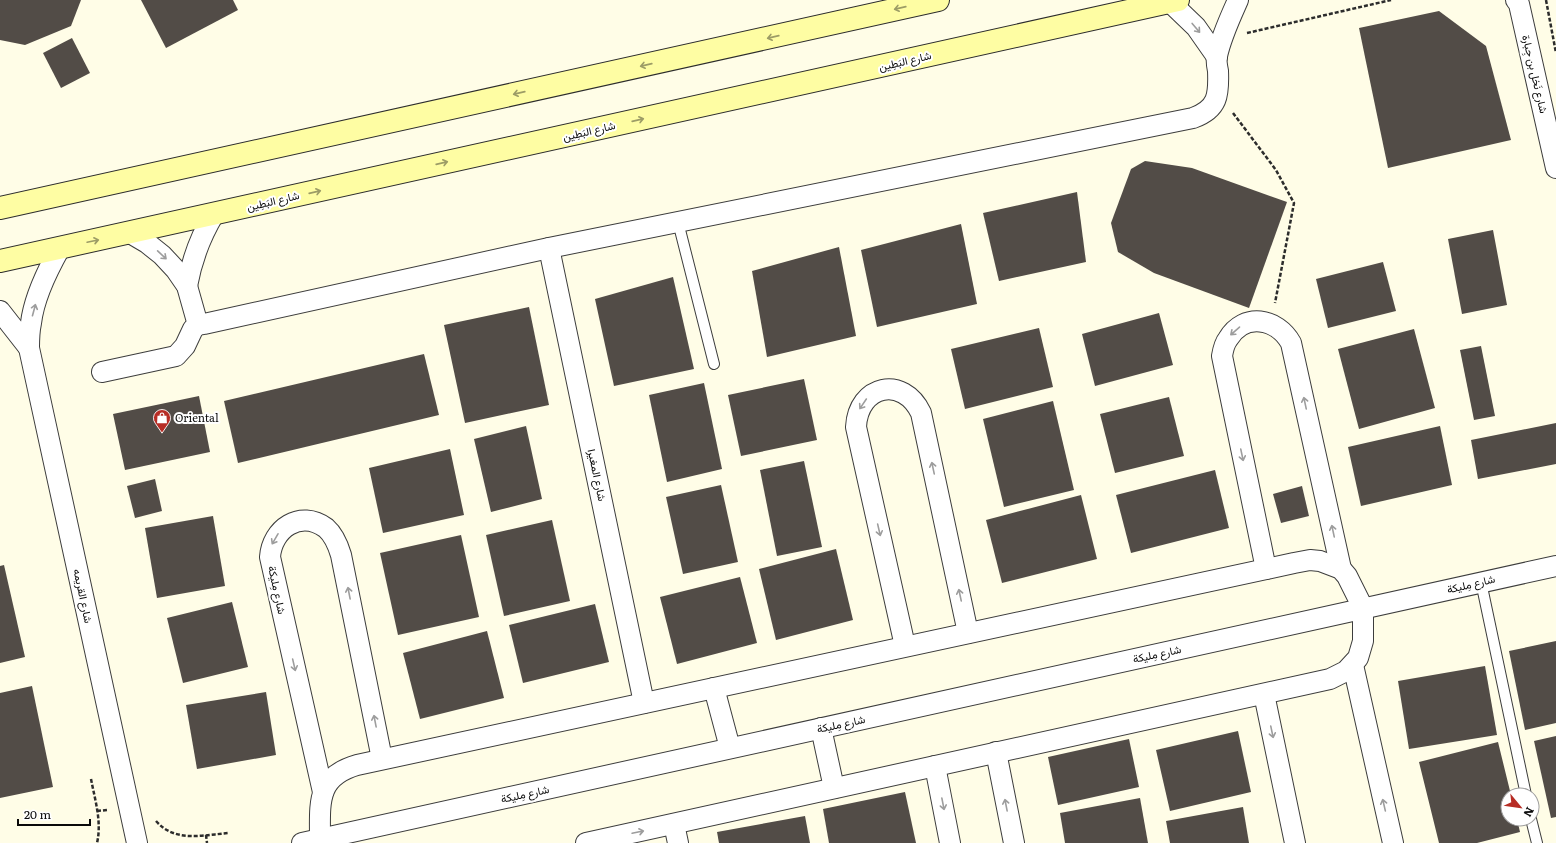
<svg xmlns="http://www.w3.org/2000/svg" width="1556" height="843" viewBox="0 0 1556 843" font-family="Literata,Vazirmatn,serif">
<rect width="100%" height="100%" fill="#fffde7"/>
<!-- building -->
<g fill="#524c47">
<path d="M0,0H81L71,26L25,45L0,40Z"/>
<path d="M141,0H233L238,10L166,48Z"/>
<path d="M1439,11L1486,46L1511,140L1388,168L1359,28Z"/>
<path d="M72,38L90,73L61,88L43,53Z"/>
<path d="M1145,161L1192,168L1287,202L1249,308L1154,273L1118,252L1111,223L1131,169Z"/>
<path d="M1077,192L1086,262L999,281L983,213Z"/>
<path d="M961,224L977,304L877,327L861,250Z"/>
<path d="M1493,230L1507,305L1462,314L1448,239Z"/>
<path d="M839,247L856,336L767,357L752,271Z"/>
<path d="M1383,262L1396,311L1328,328L1316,279Z"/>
<path d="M673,277L694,369L614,386L595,299Z"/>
<path d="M529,307L549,405L465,423L444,325Z"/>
<path d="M1159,313L1173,365L1095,386L1082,334Z"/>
<path d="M1039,328L1053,387L965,409L951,349Z"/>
<path d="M1414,329L1435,408L1359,429L1338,349Z"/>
<path d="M1481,346L1495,416L1474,420L1460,350Z"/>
<path d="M424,354L439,415L238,463L224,401Z"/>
<path d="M804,379L817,440L741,456L728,395Z"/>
<path d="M704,383L722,469L667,482L649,395Z"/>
<path d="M199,396L210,452L125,470L113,414Z"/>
<path d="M1169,397L1184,456L1115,473L1100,414Z"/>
<path d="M1053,401L1074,490L1004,507L983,419Z"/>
<path d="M1556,423V464L1478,479L1471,440Z"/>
<path d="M526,426L542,499L491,512L474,439Z"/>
<path d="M1440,426L1452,485L1361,506L1348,447Z"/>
<path d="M450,449L464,515L383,533L369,468Z"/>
<path d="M804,461L822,547L777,556L760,470Z"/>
<path d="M1215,470L1229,528L1131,553L1116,495Z"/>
<path d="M155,479L162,511L135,518L127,486Z"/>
<path d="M721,485L738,562L683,574L666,497Z"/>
<path d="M1302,486L1309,516L1281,523L1273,494Z"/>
<path d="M1081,495L1097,559L1002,583L986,520Z"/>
<path d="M213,516L225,586L157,598L145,528Z"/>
<path d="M552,520L570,601L504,616L486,535Z"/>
<path d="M461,535L479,617L398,635L380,553Z"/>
<path d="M836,549L853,620L776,640L759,569Z"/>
<path d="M4,565L25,657L0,663V566Z"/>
<path d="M740,577L757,643L677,664L660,597Z"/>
<path d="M232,602L248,667L183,683L167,618Z"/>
<path d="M595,604L609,662L523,683L509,625Z"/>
<path d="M487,631L504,698L420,719L403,653Z"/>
<path d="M1556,641V723L1525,730L1509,651Z"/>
<path d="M1485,666L1497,735L1409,749L1398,681Z"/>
<path d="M32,686L53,787L0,798V693Z"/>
<path d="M266,692L276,755L197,769L186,705Z"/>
<path d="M1238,731L1251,792L1170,811L1156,750Z"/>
<path d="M1556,736V817L1551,818L1534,741Z"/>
<path d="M1129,739L1139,787L1058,805L1048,757Z"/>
<path d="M1498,742L1511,795H1508V819H1517L1520,832L1477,843H1439L1419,762Z"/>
<path d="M905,792L916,843H829L823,809Z"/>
<path d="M1140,798L1148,843H1065L1060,813Z"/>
<path d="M1243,807L1249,843H1170L1166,821Z"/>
<path d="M805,816L810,843H719L717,832Z"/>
</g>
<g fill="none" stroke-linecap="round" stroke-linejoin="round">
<defs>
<g id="lane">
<path d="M678,222L714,364"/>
<path d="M1481,582L1526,795"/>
<path d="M1531,819L1537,843"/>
</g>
<g id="street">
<path d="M1516,0L1519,4L1556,168"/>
<path d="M1170,2L1196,27L1217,57"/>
<path d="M130,233L147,243L162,255L176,270L187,286L198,325"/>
<path d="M60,248C47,271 34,297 31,323C29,332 29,340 29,348L137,843"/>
<path d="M549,248L644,703"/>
<path d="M187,286C192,259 200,237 214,214"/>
<path d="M0,311L29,348"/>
<path d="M102,372L176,356L185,346L193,329L198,325L204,324L549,248L1193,118C1218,109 1219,95 1218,71C1217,66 1216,60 1217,56C1221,37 1230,18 1238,0"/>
<path d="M1266,569L1222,356C1223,350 1224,344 1228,339C1244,312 1277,318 1291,343L1341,569"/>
<path d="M905,646L856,427C858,385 903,375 921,413L968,633"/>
<path d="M1353,665L1393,843"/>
<path d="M714,688L730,748"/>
<path d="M1264,694L1295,843"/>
<path d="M821,728L834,788"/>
<path d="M996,752L1014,843"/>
<path d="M935,766L950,843"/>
<path d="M323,792L270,557C272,529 300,509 326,528C334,535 338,545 341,555L382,759"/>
<path d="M674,824L678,843"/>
<path d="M302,843L1556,566"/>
<path d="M321,843L320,839C320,803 316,777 357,765L1294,563L1310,560L1320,561L1341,569L1347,576L1363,608V641L1358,658L1346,671L1330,679L586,843"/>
</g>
<g id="secondary">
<path d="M0,208L938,0"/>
<path d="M0,261L1178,0"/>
</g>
</defs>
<!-- lane casing -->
<use href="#lane" stroke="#3d3d3d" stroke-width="12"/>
<!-- street casing -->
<use href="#street" stroke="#3d3d3d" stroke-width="22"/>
<!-- secondary casing -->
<use href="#secondary" stroke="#2c2c2c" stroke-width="24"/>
<!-- path -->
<g stroke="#2c2c2c" stroke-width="2.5" stroke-dasharray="4 2" stroke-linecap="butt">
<path d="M1546,0L1556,53"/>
<path d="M1247,33L1391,0"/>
<path d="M1233,113L1276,170L1294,203L1275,303"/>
<path d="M91,779C95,800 102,822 97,843"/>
<path d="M97,811L107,810"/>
<path d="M156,821C175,843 203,835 229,833"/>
<path d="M206,835L207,843"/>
</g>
<!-- lane -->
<use href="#lane" stroke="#fff" stroke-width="10"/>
<!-- street -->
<use href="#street" stroke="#fff" stroke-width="20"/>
<!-- secondary -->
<use href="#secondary" stroke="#fefda3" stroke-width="22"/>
</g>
<!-- one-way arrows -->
<defs><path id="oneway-shaft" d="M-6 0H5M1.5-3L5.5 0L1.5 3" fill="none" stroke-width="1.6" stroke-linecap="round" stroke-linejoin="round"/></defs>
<g stroke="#9c9c66">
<use href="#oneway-shaft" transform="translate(900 8) rotate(167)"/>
<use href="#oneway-shaft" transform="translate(773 37) rotate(167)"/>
<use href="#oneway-shaft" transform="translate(646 65) rotate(167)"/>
<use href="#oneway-shaft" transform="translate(519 93) rotate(167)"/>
<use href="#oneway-shaft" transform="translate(638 120) rotate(-13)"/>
<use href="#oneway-shaft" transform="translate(442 163) rotate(-13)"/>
<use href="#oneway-shaft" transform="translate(315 192) rotate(-13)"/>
<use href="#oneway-shaft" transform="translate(93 241) rotate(-12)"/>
</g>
<g stroke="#9d9d9d">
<use href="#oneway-shaft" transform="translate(1196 28) rotate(50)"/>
<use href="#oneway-shaft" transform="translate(162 255) rotate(43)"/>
<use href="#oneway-shaft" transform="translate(34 310) rotate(-75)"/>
<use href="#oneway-shaft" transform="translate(1235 331) rotate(139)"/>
<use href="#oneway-shaft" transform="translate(1305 403) rotate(-102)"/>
<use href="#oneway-shaft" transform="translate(863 404) rotate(124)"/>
<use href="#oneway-shaft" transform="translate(1242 455) rotate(78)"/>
<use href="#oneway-shaft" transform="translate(933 468) rotate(-102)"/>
<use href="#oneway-shaft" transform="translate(879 530) rotate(77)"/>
<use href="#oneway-shaft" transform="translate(1333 531) rotate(-102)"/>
<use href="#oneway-shaft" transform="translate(275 539) rotate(120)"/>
<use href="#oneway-shaft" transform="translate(349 593) rotate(-101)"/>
<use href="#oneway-shaft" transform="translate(960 595) rotate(-102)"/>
<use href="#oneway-shaft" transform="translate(294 665) rotate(77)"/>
<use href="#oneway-shaft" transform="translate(375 721) rotate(-101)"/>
<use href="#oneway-shaft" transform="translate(1272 732) rotate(78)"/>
<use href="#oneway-shaft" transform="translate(943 804) rotate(79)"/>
<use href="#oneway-shaft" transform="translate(1006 805) rotate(-101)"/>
<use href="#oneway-shaft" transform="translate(1384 805) rotate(-103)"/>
<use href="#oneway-shaft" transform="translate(638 832) rotate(-12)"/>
</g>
<!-- icons -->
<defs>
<symbol id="shop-pin" viewBox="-11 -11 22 30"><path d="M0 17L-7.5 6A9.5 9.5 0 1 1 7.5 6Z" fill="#b72d25" stroke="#fff"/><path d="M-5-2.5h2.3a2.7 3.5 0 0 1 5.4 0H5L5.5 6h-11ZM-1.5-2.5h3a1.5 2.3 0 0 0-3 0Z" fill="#fff"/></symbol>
</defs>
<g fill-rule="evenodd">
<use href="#shop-pin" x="152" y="408" width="20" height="27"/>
</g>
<g text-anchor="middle" stroke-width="4" stroke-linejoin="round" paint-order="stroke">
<!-- street labels -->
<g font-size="11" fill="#0a0a0a" stroke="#fff">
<text transform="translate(905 61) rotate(-13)" y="4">شارع البَطِين</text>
<text transform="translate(1535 74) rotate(77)" y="4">شارع نَخل بن جِبارة</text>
<text transform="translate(589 131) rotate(-13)" y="4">شارع البَطِين</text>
<text transform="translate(273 201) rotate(-13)" y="4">شارع البَطِين</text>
<text transform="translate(597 475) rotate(78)" y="4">شارع المغيرا</text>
<text transform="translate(1471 584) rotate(-13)" y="4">شارع مِليكة</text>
<text transform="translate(277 590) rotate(78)" y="4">شارع مِليكة</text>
<text transform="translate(83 596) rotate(78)" y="4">شارع القريمه</text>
<text transform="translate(1157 654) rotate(-12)" y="4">شارع مِليكة</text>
<text transform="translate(841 724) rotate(-12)" y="4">شارع مِليكة</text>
<text transform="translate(525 794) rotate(-12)" y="4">شارع مِليكة</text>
</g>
<!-- poi labels -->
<g font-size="11" fill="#0a0a0a" stroke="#fff" text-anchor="start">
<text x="175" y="422">Oriental</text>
</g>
</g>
<!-- north arrow -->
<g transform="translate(1520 807) rotate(119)"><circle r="19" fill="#ffffff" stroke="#9d9d9d"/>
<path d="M0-3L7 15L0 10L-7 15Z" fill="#b72d25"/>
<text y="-6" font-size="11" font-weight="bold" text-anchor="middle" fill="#0a0a0a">N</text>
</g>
<!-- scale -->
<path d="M18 819v6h72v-6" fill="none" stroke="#0a0a0a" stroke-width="2"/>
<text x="24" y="819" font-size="12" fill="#0a0a0a" stroke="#ffffff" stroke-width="3" paint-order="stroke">20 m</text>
</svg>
